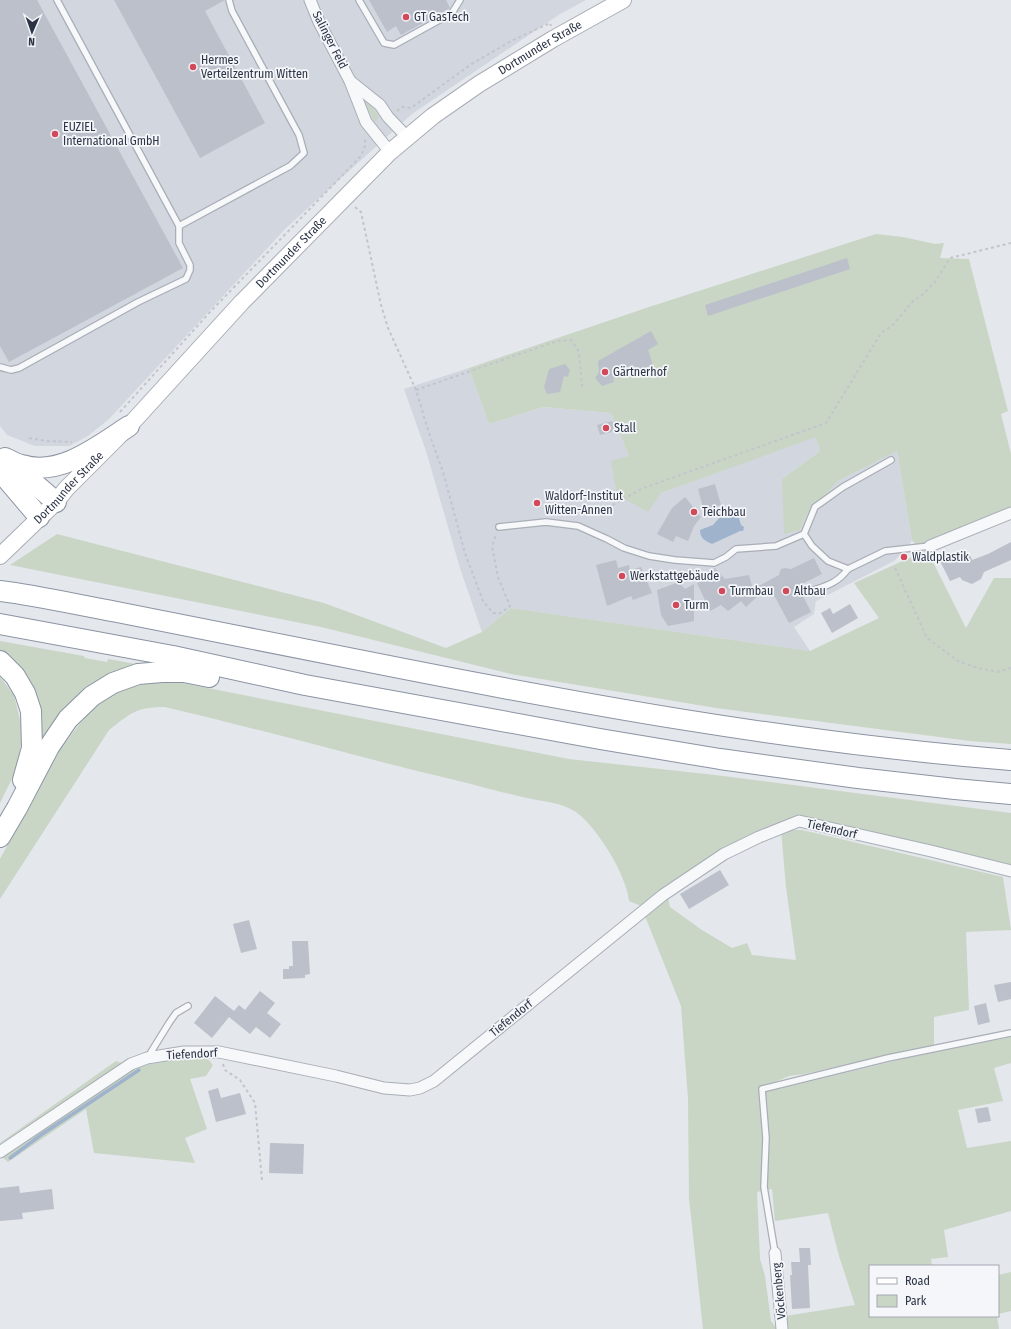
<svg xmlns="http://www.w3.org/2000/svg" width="1011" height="1329" viewBox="0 0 1011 1329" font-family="'Fira Sans Condensed',sans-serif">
<rect width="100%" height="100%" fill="#e4e7ec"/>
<!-- built -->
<g fill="#d2d6de">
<path d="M0,0H586L560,14L412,114L287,227L109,419L88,436L69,446H35L7,435L0,426Z"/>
<path d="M469,368L489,424L543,407L611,413L629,456L661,493L816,436L820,451L782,479L800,530L807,514L838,481L897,451L912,540L908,548L894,561L816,601L814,614L794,627L810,651L511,608L482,632L460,568L426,451L404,389Z"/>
</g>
<!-- green -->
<g fill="#c9d6c5">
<path d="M365,100L368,102L379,117L375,122L365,103Z"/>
<path d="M876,234L903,237L935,244L944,243L940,258L969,259L1008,411L1001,414L1011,454V507L929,542L916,545L912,540L897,451L838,481L807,514L800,530L784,534L782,479L820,451L816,437L661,493L648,512L617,495L611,461L629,456L611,413L543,407L489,424L469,368L649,307Z"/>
<path d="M57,534L324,603L446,648L482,632L511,608L810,651L879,618L854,583L927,550L966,628L994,578H1011V744L970,741L716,708L511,674L321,627L10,565Z"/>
<path d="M0,641L84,656L85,658L107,662L108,659L147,666L135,671L38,758L37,739L0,655Z"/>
<path d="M0,677L14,695L23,733L16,771L0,803Z"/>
<path d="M150,683H182L569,759L715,775L1011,813V865L793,819L665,886L670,907L702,930L732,948L747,943L752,955L796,960L786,887L781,830H802L1003,877L1011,930L966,932L969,1010L934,1017V1045L804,1074L789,1076L759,1089H779L911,1057L1011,1037V1063L994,1068L1003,1101L958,1110L967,1148L1011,1141V1211L944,1230L948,1257L931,1259L932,1266H870V1316H997L999,1329H786L785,1316L855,1305L839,1256L828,1213L775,1221L772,1189L757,1192L760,1259L765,1276L771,1321L777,1329H703L689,1198L688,1099L681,1006L641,906L629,901C627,876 597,827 576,812C561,802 544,802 527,798C504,793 482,787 459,781C361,758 264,730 165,707C136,707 131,713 109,730L0,899V859L57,754L80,723L92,709L119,691L135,686Z"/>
<path d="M204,1055L213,1065L206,1076L190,1079L207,1129L185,1138L195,1163L94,1153L86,1109L8,1162L0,1155V1143L116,1061L133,1067Z"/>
<path d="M1011,1272V1311L998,1314V1275Z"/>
</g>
<!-- water -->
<path fill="#9fb4cc" d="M728,512H733L738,515L741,525L744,527L743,531H740L712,544C705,541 700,538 700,530L713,525L720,517Z"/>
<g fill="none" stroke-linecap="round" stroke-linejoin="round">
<!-- stream -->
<path stroke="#9fb4cc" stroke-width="3.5" d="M10,1158L41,1135L139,1070"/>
</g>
<!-- building -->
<g fill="#bbc0ca">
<path d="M0,0H37L183,268L9,362L0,346Z"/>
<path d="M114,0H225L205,11L265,123L200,158Z"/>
<path d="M369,0H446L450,8L401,35L396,26L387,32Z"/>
<path d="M847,258L850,269L708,316L705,305Z"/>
<path d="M651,331L658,344L648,350L653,365L613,379L614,382L602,386L595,378L599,372L598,361Z"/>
<path d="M565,364L570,370L568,377L564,376L560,392L547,394L544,387L549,369Z"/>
<path d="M612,421L615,431L600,435L597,425Z"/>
<path d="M715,484L721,505L717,506L719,511L705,515L698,489Z"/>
<path d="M685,497L701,517L694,526L688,541L676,536L673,542L657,534L672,508Z"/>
<path d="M1011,542V560L984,572L981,579L972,584L962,580L960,577L950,581L940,561L962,551L964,555L969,553L972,560L988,554Z"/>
<path d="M814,558L822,574L798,586L811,612L789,623L769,586L746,607L741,601L728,611L721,605L710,611L697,583L703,580L702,577L715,568L725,579L749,575L753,589L779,575L781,569L785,568L791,569Z"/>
<path d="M616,560L618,568L629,565L630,570L641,567L652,593L633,600L631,596L607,606L596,565Z"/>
<path d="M679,582L685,589L694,584V621L668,626L661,615L657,590Z"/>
<path d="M850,604L858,618L832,633L821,613L830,608L833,614Z"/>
<path d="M720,870L729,885L689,909L680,894Z"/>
<path d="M249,920L257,949L241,953L233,924Z"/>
<path d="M292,941H308L310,974L305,975V978L283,979V969H289V966H293Z"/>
<path d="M1011,982V999L998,1002L994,985Z"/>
<path d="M260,991L275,1003L267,1013L281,1024L270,1038L256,1027L250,1034L229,1017L212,1038L194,1023L215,996L234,1011L239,1005L245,1010Z"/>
<path d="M986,1003L990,1022L978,1025L974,1006Z"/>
<path d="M218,1088L221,1098L240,1093L246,1114L216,1122L208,1091Z"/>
<path d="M988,1107L991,1121L978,1123L975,1109Z"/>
<path d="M270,1143L304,1144L303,1174L269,1173Z"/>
<path d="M19,1186L20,1193L52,1189L54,1209L22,1213L23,1219L0,1221V1188Z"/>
<path d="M799,1248H810L811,1265H808L810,1308L792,1309L790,1275H792L791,1262H800Z"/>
</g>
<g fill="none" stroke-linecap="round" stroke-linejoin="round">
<defs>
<g id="lane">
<path d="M57,0L179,226L290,166L304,153L299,135L232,11L229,0"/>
<path d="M359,0L384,43L394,45L452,13L460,0"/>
<path d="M0,367L11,370L19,368L138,302L186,279L190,270V265L179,243V226"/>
<path d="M499,527L546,522L578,526L607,539L624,548L649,556L675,560L714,563L726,557L736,549L776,546L804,534L812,546L828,561L848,569L885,551L930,546"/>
<path d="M804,534L815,507L843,487L891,460"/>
<path d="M808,592C825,586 837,584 848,569"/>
<path d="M148,1057L169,1023L176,1013L188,1006"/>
<path d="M775,1253L764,1187L766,1138L762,1089L888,1058L1011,1033"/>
</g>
<g id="street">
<path d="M310,0L319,22L350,81L366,122L390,152"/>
<path d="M350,81L380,105L388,117L407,137"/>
<path d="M930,546L1011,513"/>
<path d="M0,1152L131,1064L147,1058L184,1052H219L336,1076L384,1088L410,1090L420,1088L434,1081L663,895L724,854L759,837L799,821L931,851L1011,871"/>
<path d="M775,1253L782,1329"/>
</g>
<g id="secondary">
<path id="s1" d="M0,556L56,502L66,489L129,426L242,302L390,152L433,116L479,84L553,39L623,0"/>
</g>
<g id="highway">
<path d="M5,458C10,460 16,464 22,465C60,477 98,446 129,426"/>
<path d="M12,464L56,502"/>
<path d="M0,471L39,517"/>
<path d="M0,591C39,596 78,605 117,612C198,628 278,644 359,660C575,703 792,743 1011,760"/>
<path d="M0,624L173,656L305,685L600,739L720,759L858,778L955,789L1011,794"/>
<path d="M0,661L15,676L25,693L31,711L32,748L23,780"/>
<path d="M0,837L17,808L49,747L68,719L92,696L113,683L138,674L162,672H184L209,677"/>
</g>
</defs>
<!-- lane casing -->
<use href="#lane" stroke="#a9aeb7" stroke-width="8"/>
<!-- street casing -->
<use href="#street" stroke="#a9aeb7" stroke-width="13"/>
<!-- secondary casing -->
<use href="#secondary" stroke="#a9aeb7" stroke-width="18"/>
<!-- highway casing -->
<use href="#highway" stroke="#8b94a3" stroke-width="22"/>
<!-- path -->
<g stroke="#c2c5cb" stroke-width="2" stroke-dasharray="3 3" stroke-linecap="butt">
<path d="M397,111L402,107L411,108L470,65L511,41L550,23L551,26"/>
<path d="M355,207L361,212L381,305L388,328L416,390L428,430L443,472L465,553L483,601L493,613H501L510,606L498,577L492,546L496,535"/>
<path d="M416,390L557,341L571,340L579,352L582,387"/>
<path d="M120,412L210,312L361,156L365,146V139"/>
<path d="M29,438L46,441L72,442"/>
<path d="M602,511L641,489L826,423L881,333L894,324L913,301L922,295L935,282L950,258L1011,243"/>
<path d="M895,568L927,638L958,661L978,668L998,672L1011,668"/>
<path d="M223,1064L225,1070L240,1080L255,1103L262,1180"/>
</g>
<!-- lane -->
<use href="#lane" stroke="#f7f8fa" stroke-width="5.5"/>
<!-- street -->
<use href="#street" stroke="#f7f8fa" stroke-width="11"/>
<!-- secondary -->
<use href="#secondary" stroke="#fff" stroke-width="16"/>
<!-- highway -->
<use href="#highway" stroke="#fff" stroke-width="20"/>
</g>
<!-- markers -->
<g fill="#d1495b" stroke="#f4f6f9" stroke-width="1.5">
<circle cx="406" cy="17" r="4"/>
<circle cx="193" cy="67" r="4"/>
<circle cx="55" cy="134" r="4"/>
<circle cx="605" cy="372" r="4"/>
<circle cx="606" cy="428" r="4"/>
<circle cx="537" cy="503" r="4"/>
<circle cx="694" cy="512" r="4"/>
<circle cx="904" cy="557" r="4"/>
<circle cx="622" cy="576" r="4"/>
<circle cx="722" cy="591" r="4"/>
<circle cx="786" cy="591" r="4"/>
<circle cx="676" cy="605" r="4"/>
</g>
<g text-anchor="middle" stroke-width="3.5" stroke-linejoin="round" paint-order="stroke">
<!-- poi labels -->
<g font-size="12" fill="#2b3445" stroke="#f4f6f9" text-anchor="start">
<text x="414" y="21">GT GasTech</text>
<text x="201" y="64">Hermes<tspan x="201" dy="14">Verteilzentrum Witten</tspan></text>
<text x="63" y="131">EUZIEL<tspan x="63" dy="14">International GmbH</tspan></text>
<text x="613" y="376">Gärtnerhof</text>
<text x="614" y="432">Stall</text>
<text x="545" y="500">Waldorf-Institut<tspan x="545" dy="14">Witten-Annen</tspan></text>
<text x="702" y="516">Teichbau</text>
<text x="912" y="561">Waldplastik</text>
<text x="630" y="580">Werkstattgebäude</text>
<text x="730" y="595">Turmbau</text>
<text x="794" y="595">Altbau</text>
<text x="684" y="609">Turm</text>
</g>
<!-- street labels -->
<g font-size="12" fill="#2b3445" stroke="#f4f6f9">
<text transform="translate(330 40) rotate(63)" y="4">Salinger Feld</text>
<text dy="4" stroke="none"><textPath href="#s1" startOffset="745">Dortmunder Straße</textPath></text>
<text dy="4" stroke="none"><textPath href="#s1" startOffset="421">Dortmunder Straße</textPath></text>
<text dy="4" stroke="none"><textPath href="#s1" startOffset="97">Dortmunder Straße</textPath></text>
<text transform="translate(832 829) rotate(13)" y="4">Tiefendorf</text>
<text transform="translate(511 1018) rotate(-39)" y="4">Tiefendorf</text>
<text transform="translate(192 1054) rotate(-3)" y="4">Tiefendorf</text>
<text transform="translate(779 1291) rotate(-95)" y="4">Vöckenberg</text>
</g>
</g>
<!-- legend -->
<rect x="869" y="1265" width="130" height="52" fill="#f4f6f9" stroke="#a4a8b1"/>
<rect x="877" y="1278" width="20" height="6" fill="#ffffff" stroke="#a4a8b1"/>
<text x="905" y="1285" font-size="12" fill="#2b3445">Road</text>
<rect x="877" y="1295" width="20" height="12" fill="#c9d6c5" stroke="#a4a8b1"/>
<text x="905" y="1305" font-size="12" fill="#2b3445">Park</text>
<!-- north arrow -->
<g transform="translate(32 32) rotate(182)" stroke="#f4f6f9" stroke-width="3" paint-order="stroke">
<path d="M0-3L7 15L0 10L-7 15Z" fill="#2b3445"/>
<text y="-6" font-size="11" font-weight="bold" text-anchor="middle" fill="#2b3445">N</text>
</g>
</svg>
